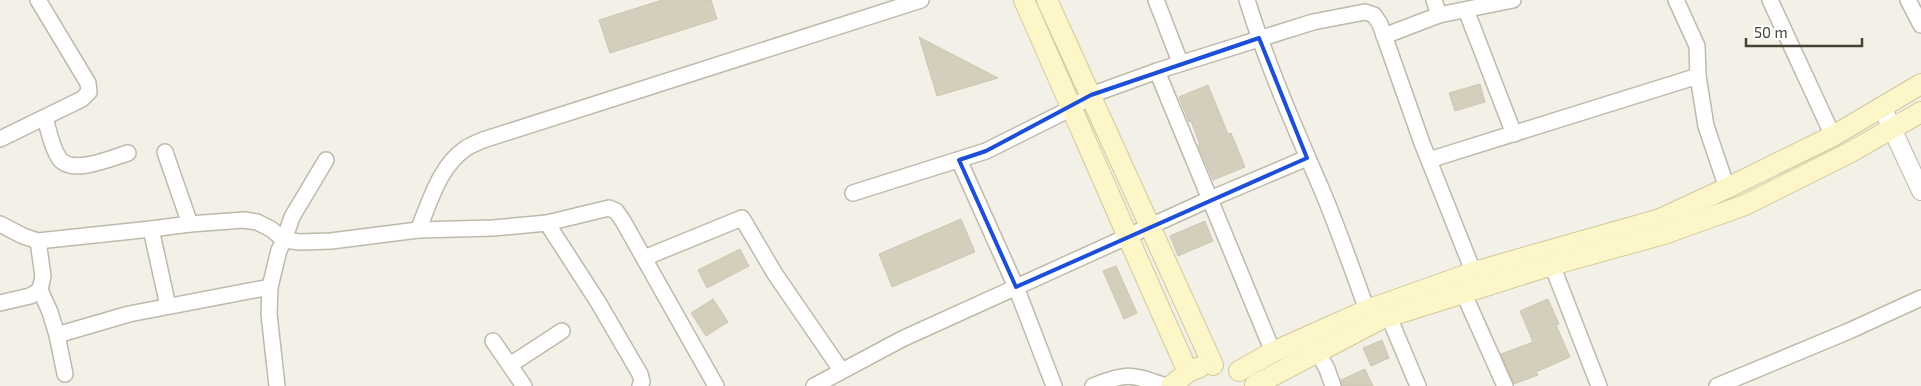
<svg xmlns="http://www.w3.org/2000/svg" width="1921" height="386" viewBox="0 0 1921 386" font-family="'Exo 2',sans-serif">
<rect width="100%" height="100%" fill="#f3f1e7"/>
<!-- building -->
<g fill="#d4cebd" stroke="#cec6b1">
<path d="M662,0H711L717,19L610,53L599,20Z"/>
<path d="M919,37L998,78L937,96Z"/>
<path d="M1480,84L1485,102L1455,111L1449,93Z"/>
<path d="M1208,85L1228,134L1231,133L1245,167L1213,180L1198,145H1200L1191,121L1189,122L1179,97Z"/>
<path d="M961,219L975,252L892,287L879,254Z"/>
<path d="M1205,221L1213,241L1178,256L1170,236Z"/>
<path d="M740,249L749,266L707,288L698,270Z"/>
<path d="M1116,266L1137,313L1124,319L1103,271Z"/>
<path d="M713,299L728,322L706,336L691,313Z"/>
<path d="M1548,299L1559,324L1556,325L1570,357L1536,372L1538,375L1514,384L1501,354L1533,342L1520,311Z"/>
<path d="M1382,340L1389,358L1371,366L1363,348Z"/>
<path d="M1365,369L1373,386H1342L1341,380Z"/>
</g>
<g fill="none" stroke-linecap="round" stroke-linejoin="round">
<defs>
<g id="minor">
<path d="M1156,0L1180,62"/>
<path d="M1247,0C1267,64 1294,126 1321,188C1338,228 1352,269 1367,310"/>
<path d="M1434,0L1439,15"/>
<path d="M1676,0L1697,46L1698,76L1706,126L1727,188"/>
<path d="M1770,0L1833,136"/>
<path d="M1908,0L1921,25"/>
<path d="M1466,10L1514,134"/>
<path d="M1384,36L1439,15L1513,0"/>
<path d="M1157,71L1273,352"/>
<path d="M45,118C49,131 51,146 59,158C71,176 111,158 128,153"/>
<path d="M0,139L82,99L89,92L88,83L38,0"/>
<path d="M165,152L190,224"/>
<path d="M959,160L1016,287L1054,386"/>
<path d="M1429,160L1698,76"/>
<path d="M853,193L986,151L1072,108L1091,95L1157,71L1313,22L1365,12L1374,15L1380,24L1422,143L1477,281"/>
<path d="M547,223L598,302L640,374L642,382L640,386"/>
<path d="M0,224L23,236L38,241L151,229L190,224L244,220L257,222L271,229L284,240L300,242L331,241L418,230L493,228L547,223L609,208L616,211L623,221L716,386"/>
<path d="M151,229L168,306"/>
<path d="M418,230C430,202 439,167 465,149C470,145 477,143 483,140L921,0"/>
<path d="M644,258L742,218L775,274L841,370"/>
<path d="M1552,265L1599,386"/>
<path d="M40,290L50,312L57,335L129,314L270,287"/>
<path d="M1463,292L1505,386"/>
<path d="M0,303L30,296L40,290L43,276L38,241"/>
<path d="M1389,317L1418,386"/>
<path d="M57,335L65,374"/>
<path d="M493,341L524,386"/>
<path d="M1317,351L1327,369L1333,386"/>
<path d="M510,365L562,331"/>
<path d="M277,386L269,314L270,287L279,250L284,240L292,217L326,160"/>
<path d="M814,386L902,339L1210,199L1307,158"/>
<path d="M1093,386C1128,372 1131,374 1166,386"/>
<path d="M1717,386L1849,331L1921,298"/>
</g>
<path id="tertiary" d="M1882,107L1921,191"/>
<g id="secondary">
<path d="M1024,0C1079,124 1132,248 1188,372"/>
<path d="M1047,0L1213,365"/>
<path d="M1239,371L1273,352L1367,310L1474,272L1660,219L1727,188L1833,136L1921,84"/>
<path d="M1255,385L1381,319L1552,265L1664,234L1745,205L1849,153L1921,112"/>
<path d="M1171,386L1188,372L1200,367"/>
</g>
</defs>
<!-- minor casing -->
<use href="#minor" stroke="#beb9aa" stroke-width="18"/>
<!-- tertiary casing -->
<use href="#tertiary" stroke="#beb9aa" stroke-width="20"/>
<!-- secondary casing -->
<use href="#secondary" stroke="#d0c899" stroke-width="22"/>
<!-- minor -->
<use href="#minor" stroke="#fff" stroke-width="15"/>
<!-- tertiary -->
<use href="#tertiary" stroke="#fff" stroke-width="18"/>
<!-- secondary -->
<use href="#secondary" stroke="#fcf6c8" stroke-width="20"/>
</g>
<!-- marked area -->
<path fill="none" stroke="#1d4ed8" stroke-width="4" stroke-linejoin="round" d="M1259,38L1307,158L1016,287L959,160L986,151L1091,95Z"/>
<!-- scale -->
<path d="M1746 38v8h116v-8" fill="none" stroke="#454136" stroke-width="2.5"/>
<text x="1754" y="38" font-size="15" fill="#454136" stroke="#ffffff" stroke-width="4" paint-order="stroke">50 m</text>
</svg>
